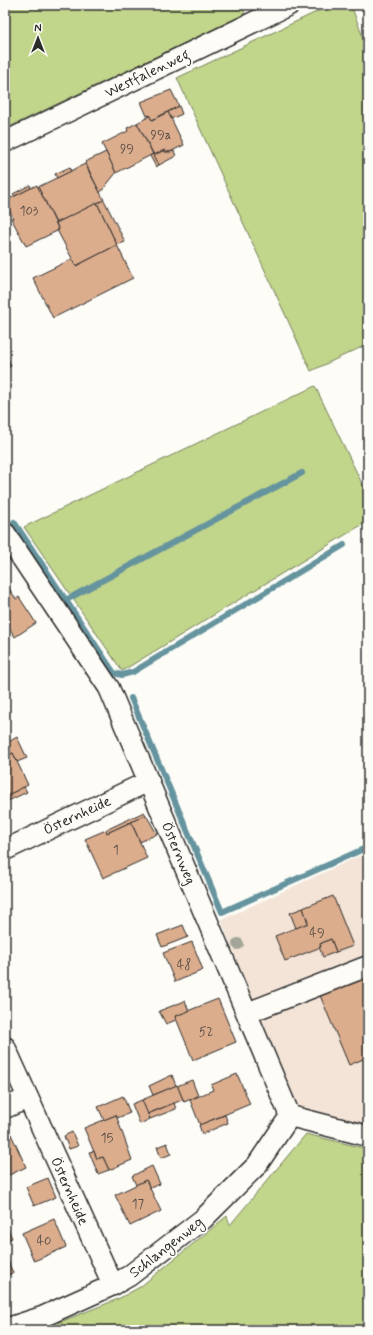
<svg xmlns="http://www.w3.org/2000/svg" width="373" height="1335" viewBox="0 0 373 1335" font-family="Mynerve,sans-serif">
<rect width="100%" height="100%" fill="#fdfcf7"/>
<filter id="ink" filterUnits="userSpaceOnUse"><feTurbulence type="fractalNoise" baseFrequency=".025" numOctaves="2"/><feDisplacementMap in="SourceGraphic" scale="8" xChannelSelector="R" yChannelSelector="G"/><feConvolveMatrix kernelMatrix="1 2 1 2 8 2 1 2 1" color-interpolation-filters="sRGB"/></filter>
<g filter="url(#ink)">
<!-- built -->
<path fill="#f3e4d7" d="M368,852V1128L303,1110L291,1098L221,920Z"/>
<!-- green -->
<g fill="#c1d58b" stroke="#76805b">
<path d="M5,5H242L245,14L5,129Z"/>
<path d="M331,5H351L368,51V344L311,371L177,78Z"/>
<path d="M315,386L368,496V521L122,671L24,527Z"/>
<path d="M306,1134L368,1149V1330H40L118,1299L140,1287L227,1216L230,1225Z"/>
</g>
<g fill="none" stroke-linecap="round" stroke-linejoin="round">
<!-- stream -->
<g stroke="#65949e" stroke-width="6">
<path d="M14,522L114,673L122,675L133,672L344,545"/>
<path d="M66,600L302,473"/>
<path d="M131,698L222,912L368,847"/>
</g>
</g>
<!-- building -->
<g fill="#dcad8d" stroke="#2b2b2b">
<path d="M171,90L179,106L152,120L149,115L147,116L141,102Z"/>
<path d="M179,106L182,114L171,119L168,112Z"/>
<path d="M168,112L184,145L170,152H165V150L154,155L137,123L148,117L149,115L152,120Z"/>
<path d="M137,123L153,154L116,173L102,144L128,131L127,128Z"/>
<path d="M165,150V152H170L174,151L176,156L159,165L154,155Z"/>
<path d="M106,152L116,173L100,193L85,162Z"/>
<path d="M153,154L159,165L156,167L150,156Z"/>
<path d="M85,164L104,200L56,223L38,187Z"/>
<path d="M70,167L71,171L57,178L55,174Z"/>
<path d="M30,185L31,188L15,196L13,194Z"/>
<path d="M37,185L59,230L26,246L11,218H13L5,201Z"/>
<path d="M104,200L125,242L117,245L97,203Z"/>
<path d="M97,203L117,245L76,266L57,230H59L56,223Z"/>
<path d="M117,245L133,278L53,318L33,278L72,259L76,266Z"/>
<path d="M5,353L11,366L5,369Z"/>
<path d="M6,584L16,599L19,597L36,623L15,637L5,621Z"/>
<path d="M17,737L27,758L17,762L13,753L10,754L5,744Z"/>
<path d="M13,753L28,785L6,796L5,757Z"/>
<path d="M24,787L27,792L8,801L6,796Z"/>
<path d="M144,812L146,815L107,833L106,830Z"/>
<path d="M146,815L157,834L140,842L131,822Z"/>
<path d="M131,822L147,858L103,878L85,839L106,830L107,833Z"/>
<path d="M333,896L353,946L336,952L331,939L320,944L321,947L285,961L275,936L308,923L303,908Z"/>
<path d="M303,908L308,923L296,928L290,913Z"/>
<path d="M183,925L188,937L162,947L157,935Z"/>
<path d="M331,939L336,952L323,957L319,947H321L320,944Z"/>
<path d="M192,942L203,970L175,982L163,953Z"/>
<path d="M368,973V1057L349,1065L319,993Z"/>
<path d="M218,999L236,1042L193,1060L175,1016Z"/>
<path d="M185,1001L189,1011L175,1016L176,1020L166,1024L159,1011Z"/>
<path d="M237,1074L250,1104L200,1125L190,1100L213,1090L211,1085Z"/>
<path d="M172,1075L176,1086L153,1095L149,1086Z"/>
<path d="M192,1080L198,1096L184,1102L177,1086Z"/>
<path d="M177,1085L184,1102L182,1100L147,1114L142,1100Z"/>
<path d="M123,1096L130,1113L117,1118L116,1115L104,1120L98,1107Z"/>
<path d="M142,1100L150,1119L140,1124L132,1104Z"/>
<path d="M174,1103L176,1109L150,1119L148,1114Z"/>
<path d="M116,1115L132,1160L109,1170L103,1157L97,1159L84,1128Z"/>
<path d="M225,1115L228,1123L202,1134L199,1125Z"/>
<path d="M10,1132L26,1167L5,1177V1135Z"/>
<path d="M72,1132L78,1146L69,1149L64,1136Z"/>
<path d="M167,1143L171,1154L161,1158L157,1147Z"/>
<path d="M94,1151L97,1159L103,1157L109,1170L98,1174L89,1152Z"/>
<path d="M152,1166L160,1184L150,1188L146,1180L136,1185L132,1176Z"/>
<path d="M48,1178L56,1197L34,1206L26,1187Z"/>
<path d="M146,1180L161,1211L130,1226L115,1195Z"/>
<path d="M54,1219L66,1247L34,1261L22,1233Z"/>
<path d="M5,1223L12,1238L5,1241Z"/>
<path d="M5,1254L13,1273L5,1276Z"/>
</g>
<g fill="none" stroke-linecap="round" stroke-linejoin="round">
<defs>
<g id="minor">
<path d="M5,142L289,5"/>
<path d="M5,533L109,688L290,1116L368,1136"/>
<path d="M5,850L149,781"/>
<path d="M247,1013L368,966"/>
<path d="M5,1047L113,1285"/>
<path d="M5,1108L28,1098"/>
<path d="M5,1329L42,1317L113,1285L129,1276L203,1219L257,1165L290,1116"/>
</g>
</defs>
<!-- minor casing -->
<use href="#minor" stroke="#2b2b2b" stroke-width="23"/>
<!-- minor -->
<use href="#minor" stroke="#fdfcf7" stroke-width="20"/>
</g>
<!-- trees -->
<circle fill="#a2a597" cx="238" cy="944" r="6"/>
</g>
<g text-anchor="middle" stroke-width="3.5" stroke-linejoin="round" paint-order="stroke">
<!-- number labels -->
<g font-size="13" fill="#574c44">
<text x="161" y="139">99a</text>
<text x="127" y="153">99</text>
<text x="29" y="215">103</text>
<text x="116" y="854">1</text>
<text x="317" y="937">49</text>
<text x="184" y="969">48</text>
<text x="206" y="1036">52</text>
<text x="107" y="1142">15</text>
<text x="138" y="1208">17</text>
<text x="44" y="1245">40</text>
</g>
<!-- street labels -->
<g font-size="15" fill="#2b2b2b" stroke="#fdfcf7">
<text transform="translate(147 73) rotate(-26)" y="5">Westfalenweg</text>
<text transform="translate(77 815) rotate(-25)" y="5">Östernheide</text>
<text transform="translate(179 853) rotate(67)" y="5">Östernweg</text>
<text transform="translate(70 1191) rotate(66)" y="5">Östernheide</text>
<text transform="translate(166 1247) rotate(-38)" y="5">Schlangenweg</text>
</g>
</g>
<!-- margin -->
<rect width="373" height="1335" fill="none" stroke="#fdfcf7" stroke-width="20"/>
<rect x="10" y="10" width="353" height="1315" fill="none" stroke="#2b2b2b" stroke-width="1.5" filter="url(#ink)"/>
<!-- north arrow -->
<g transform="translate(38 38)" stroke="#fdfcf7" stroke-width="3" paint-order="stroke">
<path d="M0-3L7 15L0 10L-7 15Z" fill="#2b2b2b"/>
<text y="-6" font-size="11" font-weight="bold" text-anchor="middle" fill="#2b2b2b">N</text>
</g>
</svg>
